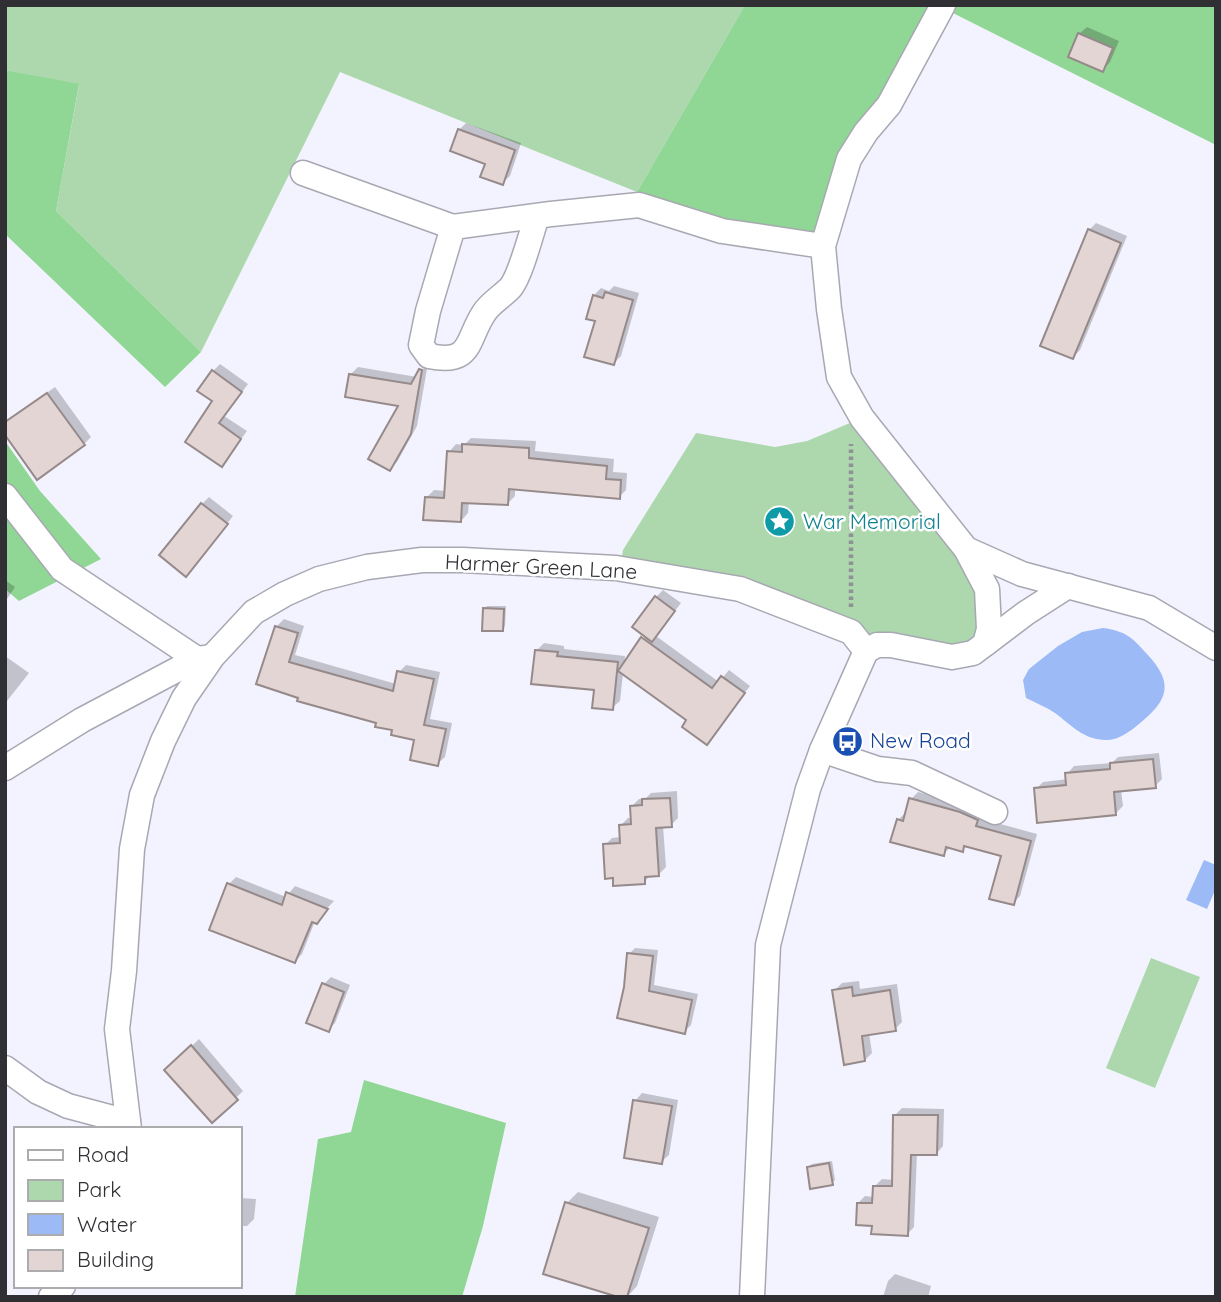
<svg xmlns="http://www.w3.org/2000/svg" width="1221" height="1302" viewBox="0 0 1221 1302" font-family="Quicksand,sans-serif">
<rect width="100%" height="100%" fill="#f3f3ff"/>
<!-- green -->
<g fill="#add8ae">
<path d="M5,5H745L637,192L340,72L201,352L56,211L79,85L5,70Z"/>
<path d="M862,418L966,549L989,629L952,657L851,632L620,568L623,550L696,433L775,447L807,441Z"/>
<path d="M1151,958L1200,977L1155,1088L1106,1068Z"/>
</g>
<!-- forest -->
<g fill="#90d694">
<path d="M745,5H1216V145L943,8L866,132L823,246L722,231L637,192Z"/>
<path d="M5,70L79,84L56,211L201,352L165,387L5,234Z"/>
<path d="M5,441L40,491L101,559L19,601L5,589Z"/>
<path d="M364,1080L506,1123L483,1226L462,1297H295L318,1139L351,1132Z"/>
</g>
<!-- water -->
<g fill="#9cbbf6">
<path d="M1103,628C1125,631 1132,637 1147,654C1174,683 1169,700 1139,724C1129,732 1119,740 1106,740C1084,740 1071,725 1055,713C1046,707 1036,703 1026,698L1023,680L1029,669L1058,646L1082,632Z"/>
<path d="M1204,860L1216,865V888L1207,909L1186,900Z"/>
</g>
<!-- shadow -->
<g fill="#0003">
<path d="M1087,27L1119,41L1110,62L1103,70L1079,34Z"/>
<path d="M466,123L521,143L510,176L502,183L459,130Z"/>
<path d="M1096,223L1127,236L1080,350L1073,357L1089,230Z"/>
<path d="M614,286L639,293L621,356L614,363L597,320L594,295L601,288L609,291Z"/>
<path d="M428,363L417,426L397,462L390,469L401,405L351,374L358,367L417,377Z"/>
<path d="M220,364L248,384L224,416L247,431L222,465L213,371Z"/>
<path d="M55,387L91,437L84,444L9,420Z"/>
<path d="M471,438L536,441L535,451L614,459L613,472L627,473L626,490L619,497L515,487V496L508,503L469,501L468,513L461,521L426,498L434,490L446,491L449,452L456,444L464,445Z"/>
<path d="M209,497L233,516L193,567L202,504Z"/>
<path d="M5,580L15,587L5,602Z"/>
<path d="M663,590L681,603L656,636L719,682L729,670L750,686L707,743L689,720L623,673L620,701L612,708L596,689L537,650L544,643L564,646V649L625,656L624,665L646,636L656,597Z"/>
<path d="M487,606H506L505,626L502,630L484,609Z"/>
<path d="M284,619L304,626L295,655L396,684L399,672L406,665L440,672L430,719L452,723L445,757L437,764L416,739L378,722L299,700L276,627Z"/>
<path d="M5,656L29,673L7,701L5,699Z"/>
<path d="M1159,753L1162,779L1155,786L1121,790L1123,806L1115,814L1036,789L1043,782L1068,779L1067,774L1074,766L1112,763L1118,757Z"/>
<path d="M677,791L678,818L671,825L663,826L666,867L659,874H652L644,882L605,845L612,838L621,837V825L628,818H632V806L639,799H645L651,793Z"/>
<path d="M918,792L968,806L982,819L1037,834L1020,896L1013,903L1003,855L967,845L962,850L951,847L943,854L898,820L905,813L911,799Z"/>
<path d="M236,877L286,897L295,886L334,901L315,921L302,954L295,961L229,884Z"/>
<path d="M635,948L658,950L654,985L698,994L691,1025L684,1032L625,988L629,954Z"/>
<path d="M331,977L350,985L335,1023L328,1030L324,984Z"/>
<path d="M859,981L860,989L897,984L902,1022L895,1029L869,1033L872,1053L865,1060L834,991L842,983Z"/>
<path d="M199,1039L243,1091L213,1120L166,1071Z"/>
<path d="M642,1093L678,1100L669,1155L661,1162L635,1101Z"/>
<path d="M902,1108L944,1109L943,1146L936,1154L917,1153L914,1227L907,1234L874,1224L858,1203L865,1196L874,1197V1187L882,1179L894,1180L895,1115Z"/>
<path d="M832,1161L835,1180L832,1183L809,1167L812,1164Z"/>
<path d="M578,1192L659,1217L637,1286L627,1297L567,1203Z"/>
<path d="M240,1198L256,1199L254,1219L247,1226H240Z"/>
<path d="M895,1274L931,1286L928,1297H883L888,1281Z"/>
</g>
<!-- building -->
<g fill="#e3d5d4" stroke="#968989" stroke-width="2">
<path d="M1078,33L1113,48L1103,72L1068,57Z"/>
<path d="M458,129L515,150L503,185L480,177L485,164L450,151Z"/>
<path d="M1088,229L1121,243L1073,359L1040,346Z"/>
<path d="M605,292L633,300L614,365L584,357L595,321L586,319L593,295L603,298Z"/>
<path d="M419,369L422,370L411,434L390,471L368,459L398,406L345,397L349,374L411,384Z"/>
<path d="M212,370L242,392L219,423L241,439L222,467L185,442L212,401L197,391Z"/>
<path d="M47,393L85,445L37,480L5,435V422Z"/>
<path d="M462,444L529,448V458L607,466L606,479L621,480L620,499L509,489L508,505L462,503L461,522L423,520L425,497L444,498L447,451L462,452Z"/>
<path d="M201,503L228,524L186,577L159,555Z"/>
<path d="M655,596L675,611L652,642L632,627Z"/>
<path d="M483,608L504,609L503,631H482Z"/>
<path d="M275,626L298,633L289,662L393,691L397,671L434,679L424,725L446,729L438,766L410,760L414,740L391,735L392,730L375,727L376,723L297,701L298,698L256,684Z"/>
<path d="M641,637L712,688L721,676L745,693L707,745L682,727L686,720L618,671Z"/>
<path d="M535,650L558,652L557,656L618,662L613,710L592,708L594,690L531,684Z"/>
<path d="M1153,759L1156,788L1114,792L1116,815L1037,823L1034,788L1066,785L1065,773L1110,769V763Z"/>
<path d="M670,798L672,827L656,828L659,876L645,877V884L613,886V878L605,879L603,844L620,843L619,825L631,824L630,806L642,805V799Z"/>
<path d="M909,798L960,812L978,820L976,826L1031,841L1014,905L989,899L1001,856L964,846L963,852L946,847L944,856L890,842L897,819L903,821Z"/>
<path d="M227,883L282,905L286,892L328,909L317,924L312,922L295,963L209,930Z"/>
<path d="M627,953L653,956L649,991L692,1000L685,1034L617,1018L624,987Z"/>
<path d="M322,983L344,992L329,1032L306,1023Z"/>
<path d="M852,987L853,996L890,990L896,1031L862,1036L865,1061L844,1065L832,990Z"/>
<path d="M191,1045L238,1100L212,1123L164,1070Z"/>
<path d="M633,1100L672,1106L662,1164L624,1158Z"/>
<path d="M893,1115H938L937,1155H911L908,1236L871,1234L872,1226L856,1225L857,1203H872L873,1186H892Z"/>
<path d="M829,1163L833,1185L810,1189L807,1167Z"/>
<path d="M565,1202L649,1228L627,1297H618L543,1274Z"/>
</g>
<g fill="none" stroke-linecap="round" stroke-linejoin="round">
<defs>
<g id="minor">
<path d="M303,173L453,227"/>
<path d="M537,216C531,234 521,274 511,287C503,296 490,303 484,313C466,340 473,365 429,356L421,345L428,311L453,227L551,214L639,205L722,231L823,246"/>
<path d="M5,496L62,569L197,659"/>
<path d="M966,549L1022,574L1149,608L1216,648"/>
<path d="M985,644L1026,613L1068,586"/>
<path d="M866,651L877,645H891L952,657L973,653L985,644L989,629L987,589L966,549L862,418L839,377L829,309L823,246L849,159L866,132L889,105L943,5"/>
<path d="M822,750L878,769L912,773L995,812"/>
<path d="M5,768L82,720L197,659L210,657"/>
<path d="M5,1068L38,1092L68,1106L128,1122"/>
<path d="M129,1129L117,1029L124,971L132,849L142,795L163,741L184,698L213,656L254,612L285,594L319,579L367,567L422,560H463L616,568L740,589L851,632L866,651"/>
<path d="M51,1297L63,1286"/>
<path d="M752,1297L768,945L808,789L822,750L866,651"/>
</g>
</defs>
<!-- minor casing -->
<use href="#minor" stroke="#a8a8b3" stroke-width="27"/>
<!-- path -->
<path stroke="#909098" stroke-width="4.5" stroke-dasharray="3.5 3.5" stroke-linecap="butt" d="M851,607V444"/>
<!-- minor -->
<use href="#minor" stroke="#fff" stroke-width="24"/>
</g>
<!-- icons -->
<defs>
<symbol id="sight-disc" viewBox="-11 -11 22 22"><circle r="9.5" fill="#0f9aa8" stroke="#fff"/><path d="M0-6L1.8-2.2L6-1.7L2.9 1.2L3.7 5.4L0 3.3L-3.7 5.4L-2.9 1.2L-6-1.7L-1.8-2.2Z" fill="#fff"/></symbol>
<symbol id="bus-disc" viewBox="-11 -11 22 22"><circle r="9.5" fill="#1a4fb4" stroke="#fff"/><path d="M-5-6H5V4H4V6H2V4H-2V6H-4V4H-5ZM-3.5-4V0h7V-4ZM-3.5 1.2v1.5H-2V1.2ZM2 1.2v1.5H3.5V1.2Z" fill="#fff"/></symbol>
</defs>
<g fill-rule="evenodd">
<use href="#sight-disc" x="762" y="504" width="35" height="35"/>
<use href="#bus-disc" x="830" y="724" width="35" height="35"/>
</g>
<g text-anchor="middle" stroke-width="5" stroke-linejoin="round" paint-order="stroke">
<!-- culture labels -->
<g font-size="21" fill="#0d838f" stroke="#fff" text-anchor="start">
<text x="803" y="529">War Memorial</text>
</g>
<!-- street labels -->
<g font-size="21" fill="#302f34" stroke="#fff">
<text transform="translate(541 567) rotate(3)" y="7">Harmer Green Lane</text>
</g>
<!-- transit labels -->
<g font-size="21" fill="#164399" stroke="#fff" text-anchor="start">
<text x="870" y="748">New Road</text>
</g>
</g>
<!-- border -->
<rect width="1221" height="1302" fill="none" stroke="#302f34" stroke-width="14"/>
<!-- legend -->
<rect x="14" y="1127" width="228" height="161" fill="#ffffff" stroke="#acacae" stroke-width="2"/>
<rect x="28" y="1150" width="35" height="10" fill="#ffffff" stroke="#acacae" stroke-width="2"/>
<text x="77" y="1162" font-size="21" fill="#302f34">Road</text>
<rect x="28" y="1180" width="35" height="21" fill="#add8ae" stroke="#acacae" stroke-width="2"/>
<text x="77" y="1197" font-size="21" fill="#302f34">Park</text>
<rect x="28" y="1214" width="35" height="21" fill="#9cbbf6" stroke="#acacae" stroke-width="2"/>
<text x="77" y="1232" font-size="21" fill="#302f34">Water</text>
<rect x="28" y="1250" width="35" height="21" fill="#e3d5d4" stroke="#acacae" stroke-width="2"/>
<text x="77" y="1267" font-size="21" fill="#302f34">Building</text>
</svg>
